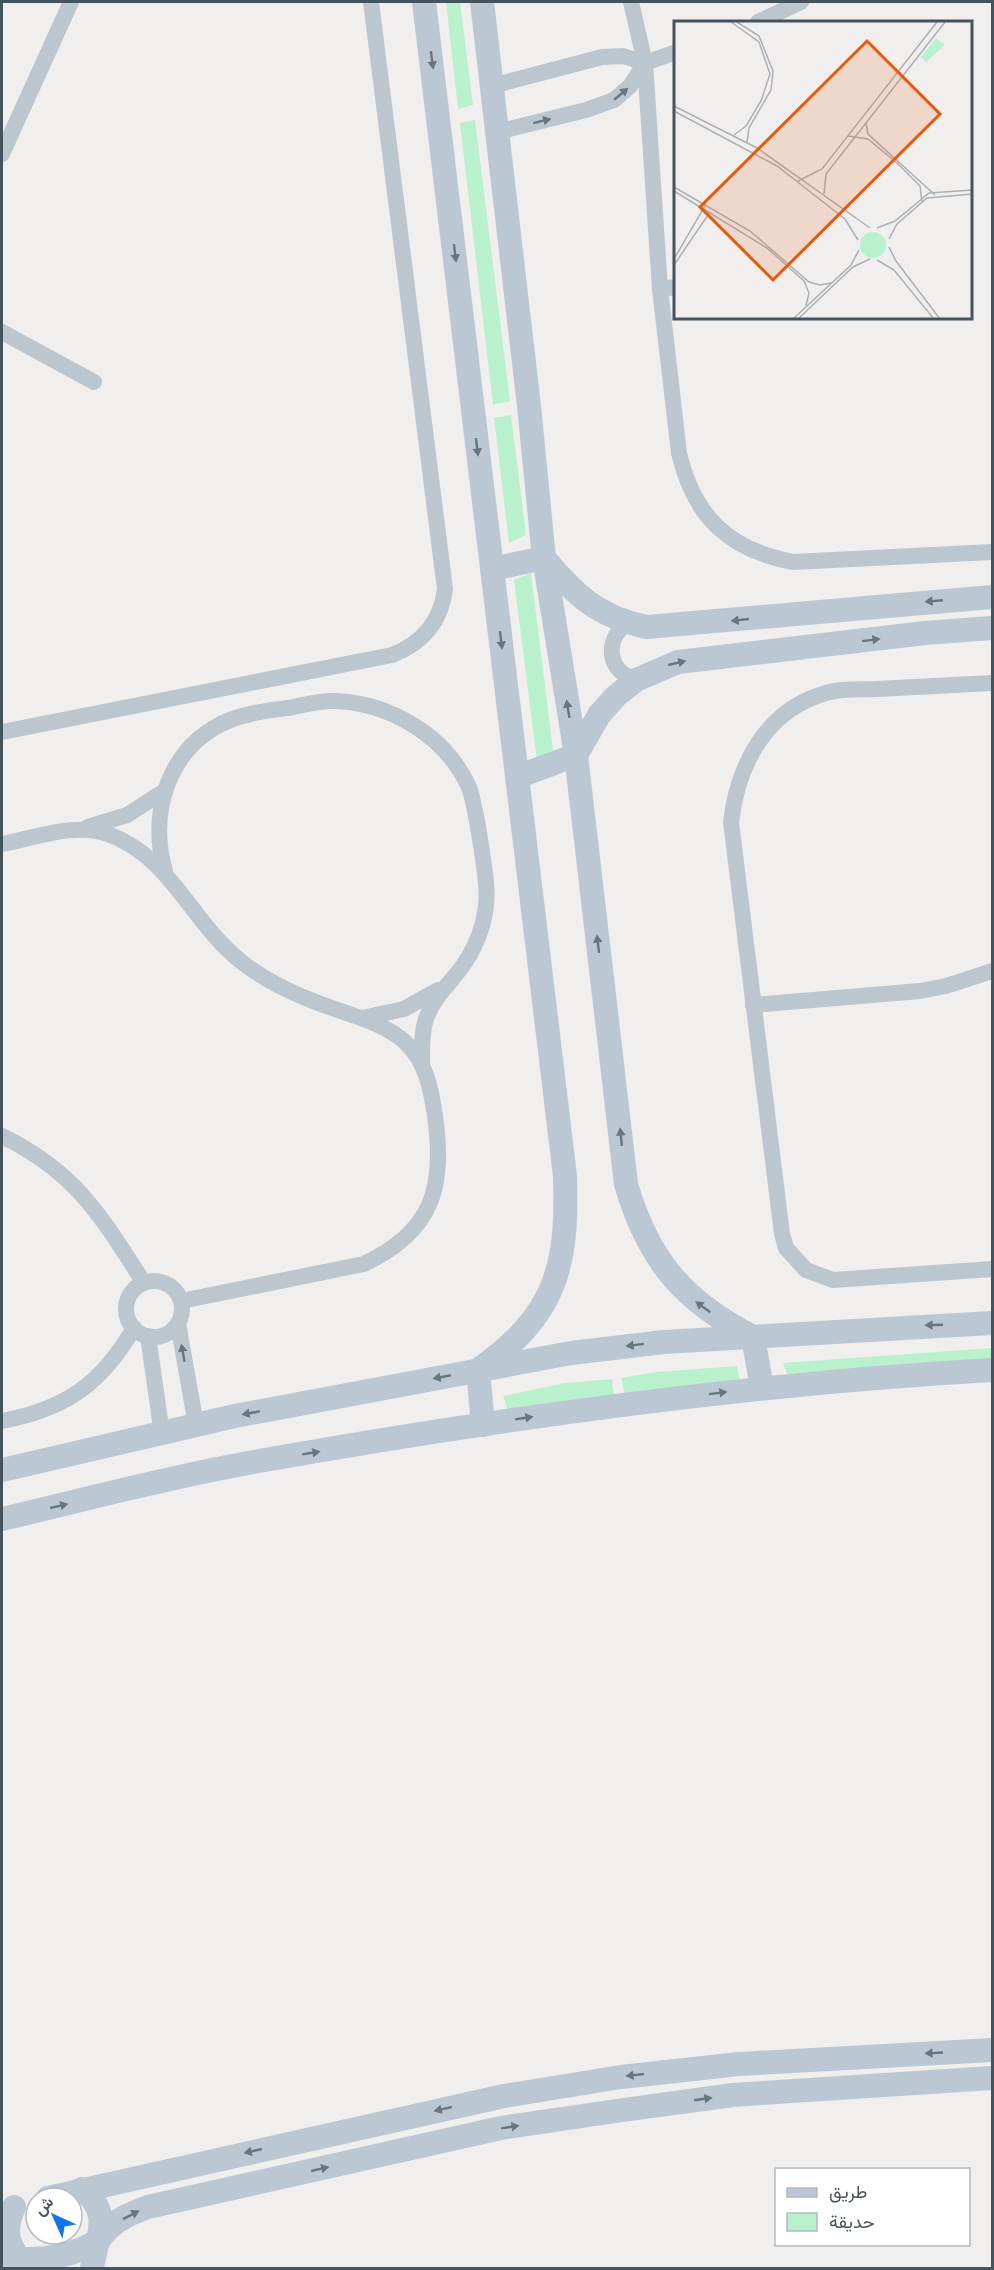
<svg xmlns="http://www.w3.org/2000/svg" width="994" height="2270" viewBox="0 0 994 2270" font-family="Montserrat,Vazirmatn,sans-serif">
<rect width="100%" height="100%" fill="#f1eeee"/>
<!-- green -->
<g fill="#baf1cd">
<path d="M446,2H460L473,105L458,109Z"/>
<path d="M475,120L510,401L493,405L460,123Z"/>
<path d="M511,415L526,535L509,543L494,418Z"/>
<path d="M531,573L553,750L537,761L514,580Z"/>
<path d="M992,1348V1361L788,1377L783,1363Z"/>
<path d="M737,1366L740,1381L625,1395L621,1378L656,1372Z"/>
<path d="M612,1379L614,1396L508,1411L503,1396L565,1383Z"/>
</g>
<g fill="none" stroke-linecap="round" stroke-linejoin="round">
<!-- street -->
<g stroke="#bbc6ce" stroke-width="16">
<path d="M631,2L645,63L660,289L679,453C694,517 729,550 793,562L992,552"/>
<path d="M758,22L801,2"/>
<path d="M492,86L602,57L623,56L645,63"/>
<path d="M497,132L586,110L614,100L630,86L645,63L676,52"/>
<path d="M2,154L71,2"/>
<path d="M660,289L676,287"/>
<path d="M2,332L94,382"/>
<path d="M627,623C604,641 607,671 636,680"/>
<path d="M992,683C954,685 916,687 877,689C861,690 842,688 826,693C766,710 738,764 731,822L782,1234L786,1248L806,1270L833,1280L992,1269"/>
<path d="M2,732L392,655C423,643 441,622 445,589L371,2"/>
<path d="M88,827L127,815L163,792"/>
<path d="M2,844C35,838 75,822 108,834C172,857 191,923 243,963C270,984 300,997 332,1008C357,1017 385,1024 405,1042C426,1062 431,1088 435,1116C445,1188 433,1231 364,1264L181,1301"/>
<path d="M165,871C148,811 169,745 230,720C249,713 268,710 288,708C303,705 321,700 337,701C391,704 444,735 468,785C475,800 484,863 486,883C489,911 480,941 464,964C451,983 434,996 426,1019C421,1034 422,1049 422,1064"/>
<path d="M753,1005L920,991L946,986L992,971"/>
<path d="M362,1018L404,1009L438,990"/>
<path d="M2,1136C76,1172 101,1216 144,1283"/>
<circle cx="154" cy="1309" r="28"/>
<path d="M178,1323L196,1425"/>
<path d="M148,1336L162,1434"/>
<path d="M2,1421C66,1409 101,1384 134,1328"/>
</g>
<!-- secondary -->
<g stroke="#bbc8d3" stroke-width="24">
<path d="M424,2L565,1176C568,1268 556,1315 478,1370L483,1425"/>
<path d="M482,2L529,406L544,558L576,755L626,1184C648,1260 683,1301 753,1337L762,1388"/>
<path d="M492,569L544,558C575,595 598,617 647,627L992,597"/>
<path d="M517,777L576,755L599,715L616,696L636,680L678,662L925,633L992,628"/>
<path d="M2,1470L235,1416L571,1353L664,1342L992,1323"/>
<path d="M2,1519C83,1500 165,1478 248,1463C494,1419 742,1384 992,1370"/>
<path d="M82,2189C113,2213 97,2236 92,2268"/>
<path d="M48,2198L504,2096L621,2077L739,2064L992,2050"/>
<path d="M14,2207C2,2233 9,2248 27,2268"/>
<path d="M2,2259C34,2260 64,2260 94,2243C100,2240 105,2232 110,2227C121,2217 135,2212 148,2207L501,2128L623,2110L733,2095L992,2078"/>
</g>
</g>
<!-- one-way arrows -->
<defs><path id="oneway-solid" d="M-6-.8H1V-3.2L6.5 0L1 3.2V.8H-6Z" transform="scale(1.5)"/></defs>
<g fill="#687680">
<use href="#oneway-solid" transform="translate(432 60) rotate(83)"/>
<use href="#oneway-solid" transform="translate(455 253) rotate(83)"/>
<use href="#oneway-solid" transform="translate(477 447) rotate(83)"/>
<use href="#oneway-solid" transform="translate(934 601) rotate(175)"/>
<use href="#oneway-solid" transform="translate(740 620) rotate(174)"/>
<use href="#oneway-solid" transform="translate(501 640) rotate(83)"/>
<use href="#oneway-solid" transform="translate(871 640) rotate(-7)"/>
<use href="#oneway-solid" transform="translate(677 663) rotate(-13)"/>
<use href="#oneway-solid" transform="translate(568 709) rotate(-99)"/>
<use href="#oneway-solid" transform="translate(598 944) rotate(-97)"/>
<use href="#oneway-solid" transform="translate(621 1137) rotate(-96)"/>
<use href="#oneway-solid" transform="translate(703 1307) rotate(-144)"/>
<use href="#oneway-solid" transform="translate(934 1325) rotate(178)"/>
<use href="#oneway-solid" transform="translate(635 1345) rotate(173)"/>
<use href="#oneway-solid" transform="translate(442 1377) rotate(169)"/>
<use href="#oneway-solid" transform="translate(718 1393) rotate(-7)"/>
<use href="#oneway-solid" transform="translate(251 1413) rotate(169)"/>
<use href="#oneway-solid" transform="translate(524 1418) rotate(-9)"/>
<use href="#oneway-solid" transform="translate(311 1453) rotate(-9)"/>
<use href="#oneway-solid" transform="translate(59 1506) rotate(-13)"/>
<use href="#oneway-solid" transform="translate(934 2053) rotate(177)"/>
<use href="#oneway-solid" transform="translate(635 2075) rotate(174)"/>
<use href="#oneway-solid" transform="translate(703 2099) rotate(-8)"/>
<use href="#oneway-solid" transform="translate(443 2109) rotate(167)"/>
<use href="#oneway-solid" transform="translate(510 2127) rotate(-9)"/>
<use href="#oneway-solid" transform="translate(253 2151) rotate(167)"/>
<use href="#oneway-solid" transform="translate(320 2169) rotate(-13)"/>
<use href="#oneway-solid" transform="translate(131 2215) rotate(-27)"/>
</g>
<g fill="#68767f">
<use href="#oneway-solid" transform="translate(621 94) rotate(-40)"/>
<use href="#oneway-solid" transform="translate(542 121) rotate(-14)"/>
<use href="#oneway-solid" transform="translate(183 1353) rotate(-100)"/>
</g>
<!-- overview -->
<g transform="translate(674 21)">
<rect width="298" height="298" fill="#f1eeee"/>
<path d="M262,17L271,24L252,41L247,36ZM186 224a13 13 0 1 1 26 0a13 13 0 1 1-26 0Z" fill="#baf1cd"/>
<path fill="none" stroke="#acb0b4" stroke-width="1.5" d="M57,1L85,21L96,53L87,80L72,105L60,114M63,1L85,15L99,50L97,69L75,107L73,121M0,85L83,127L196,207M0,90L103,145L171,198L184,219M192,102L194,113L261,174M174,115L194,118L223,142L246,165L248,181M124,160L148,148L263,1M0,166L76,210L135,261L146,264L157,262M0,170L93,227L130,260L135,272L132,285M150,173L152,153L271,1M203,207L221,200L255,172L299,169M215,218L223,203L253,177L299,173M215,226L222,240L266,298M0,238L32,183M203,239L220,249L260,298M0,244L36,191M119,298L177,244L185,229M124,298L179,246L196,238"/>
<path fill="#e8590c" fill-opacity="0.15" stroke="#e8590c" stroke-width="3" d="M193,20L266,93L99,259L26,186Z"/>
<rect width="298" height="298" fill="none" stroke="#45535d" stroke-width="3"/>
</g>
<!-- border -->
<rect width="994" height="2270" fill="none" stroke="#45535d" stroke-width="6"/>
<!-- legend -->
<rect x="775" y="2168" width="195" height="78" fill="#ffffff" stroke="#b5babe" stroke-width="1.5"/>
<rect x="787" y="2188" width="30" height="9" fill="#bbc8d3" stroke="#b5babe" stroke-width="1.5"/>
<text x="829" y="2198" font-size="18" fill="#45535d">طريق</text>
<rect x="787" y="2213" width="30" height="18" fill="#baf1cd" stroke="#b5babe" stroke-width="1.5"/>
<text x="829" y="2228" font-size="18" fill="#45535d">حديقة</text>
<!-- north arrow -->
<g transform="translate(54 2216) rotate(315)"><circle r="28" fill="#ffffff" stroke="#b5babe" stroke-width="1.5"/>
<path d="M0-4.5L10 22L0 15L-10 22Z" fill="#0f77ea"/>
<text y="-9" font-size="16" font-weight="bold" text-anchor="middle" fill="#45535d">ش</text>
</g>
</svg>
